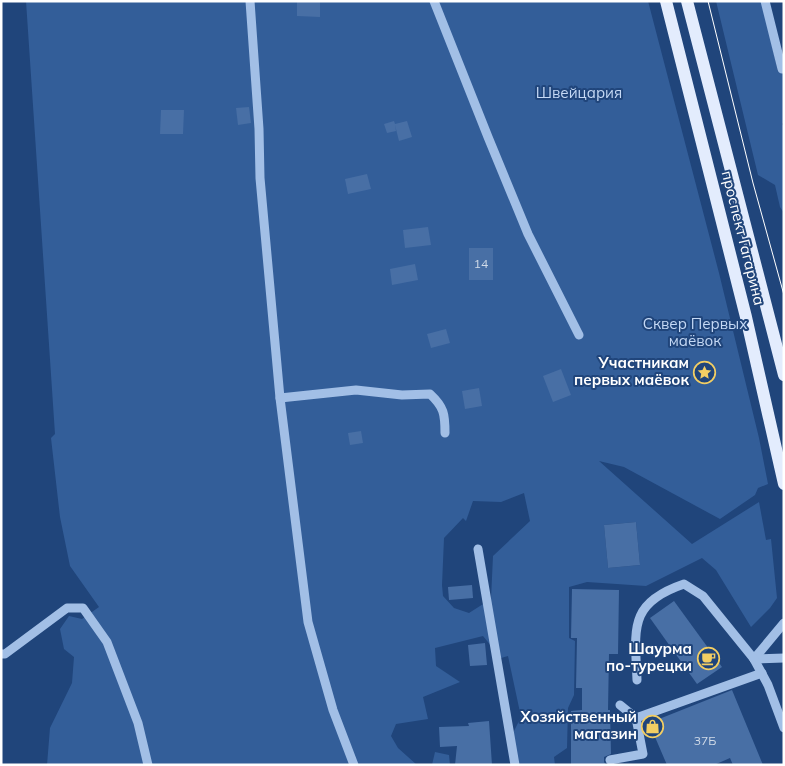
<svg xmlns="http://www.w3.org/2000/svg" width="785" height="766" viewBox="0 0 785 766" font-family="Mulish,sans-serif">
<rect width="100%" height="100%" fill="#20457b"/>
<!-- green -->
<g fill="#335e99" fill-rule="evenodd">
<path d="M26,1H648L719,273L759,438L768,484L758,488L755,495L720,519L624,467L599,461L692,544L759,502L766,540L771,539L777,598L770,608L751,627L716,570L702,558L646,586L587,582L569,587V638L575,641L574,695L568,708L567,748L554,757L555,765H514L510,739L521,717L508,656L501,658L483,636L435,648L436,666L460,682L423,697L428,719L396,724L391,736L398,748L417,765H47L50,728L72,683L74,657L64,649L60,629L69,616L82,619L99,607L70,566L60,517L51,438L55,434ZM524,493L530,521L493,556L491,599L469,613L454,608L443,596L442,585L444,538L463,518L466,521L473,501L501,502ZM636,522L640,565L608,568L604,525Z"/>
<path d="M716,1H762L778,72H784V122L782,124L784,127V213L780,207L775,185L758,175Z"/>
<path d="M435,752L449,755L450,765H432Z"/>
</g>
<!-- building -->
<g fill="#486fa5">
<path d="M297,1H320V17L297,16Z"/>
<path d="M249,107L251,123L238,125L236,108Z"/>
<path d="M161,110H184L183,134H160Z"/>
<path d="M394,121L395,124L407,121L412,137L399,141L395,125L396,131L387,133L384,124Z"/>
<path d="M367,174L371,189L348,194L345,179Z"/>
<path d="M428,227L431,245L405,248L403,230Z"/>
<rect x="469" y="248" width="24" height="32"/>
<path d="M415,264L418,280L392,285L390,269Z"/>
<path d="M446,329L450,343L431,348L427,334Z"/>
<path d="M561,369L571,395L553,402L543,376Z"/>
<path d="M479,388L482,406L465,409L462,391Z"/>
<path d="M361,431L363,443L350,445L348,433Z"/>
<path d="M636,522L640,565L608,568L604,525Z"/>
<path d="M472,585L473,598L449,600L448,587Z"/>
<path d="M572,589L619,590L618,654H609L608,710H610L611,754L604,757V762L606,765H571V711L582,710V688H576L577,638H571Z"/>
<path d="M674,601L722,667L697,684L650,618Z"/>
<path d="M485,643L487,665L470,666L468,645Z"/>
<path d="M732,690L763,765H733L730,758L714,765H667L649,723Z"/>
<path d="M489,721L492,765H455L457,746L440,747L439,727L469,726L468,723Z"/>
</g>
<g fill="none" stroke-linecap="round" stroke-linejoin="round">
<!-- minor -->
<g stroke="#a2bfe6" stroke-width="9">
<path d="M250,1L259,129L260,178L280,398L308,622L333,710L354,765"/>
<path d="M434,1L488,137L528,234L579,335"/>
<path d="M765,1L782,69H784"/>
<path d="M280,398L356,390L402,395L430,394C444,407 445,414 445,433"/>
<path d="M478,549L515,765"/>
<path d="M1,654H5L67,608H83L107,642L138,723L148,765"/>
<path d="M754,659L784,623"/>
<path d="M754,659L784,658"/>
<path d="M637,680C635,629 628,603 684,584L703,596L754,659L768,685L784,728"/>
<path d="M620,705L636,718L762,673"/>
<path d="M610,760L643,754L636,718"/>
</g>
<!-- major -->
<g stroke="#e3ecfd" stroke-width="12">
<path d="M666,1L746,317L784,484"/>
<path d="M687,1L784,375"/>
</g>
<!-- tram -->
<path stroke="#fff" stroke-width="1" d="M708,1L753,183L784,295"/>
</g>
<!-- icons -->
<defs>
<symbol id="sight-ring" viewBox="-11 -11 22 22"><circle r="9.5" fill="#20457b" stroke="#f3ce63" stroke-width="1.5"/><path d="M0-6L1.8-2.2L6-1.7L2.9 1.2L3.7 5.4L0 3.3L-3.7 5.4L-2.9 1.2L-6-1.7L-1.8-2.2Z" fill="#f3ce63"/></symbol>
<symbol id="cafe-ring" viewBox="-11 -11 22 22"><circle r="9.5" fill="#20457b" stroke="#f3ce63" stroke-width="1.5"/><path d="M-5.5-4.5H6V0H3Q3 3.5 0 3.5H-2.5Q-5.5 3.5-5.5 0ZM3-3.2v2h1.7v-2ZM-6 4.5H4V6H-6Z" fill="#f3ce63"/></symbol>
<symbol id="shop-ring" viewBox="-11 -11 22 22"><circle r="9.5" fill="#20457b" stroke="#f3ce63" stroke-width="1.5"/><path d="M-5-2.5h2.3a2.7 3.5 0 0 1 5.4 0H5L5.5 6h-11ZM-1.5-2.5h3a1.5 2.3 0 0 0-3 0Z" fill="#f3ce63"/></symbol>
</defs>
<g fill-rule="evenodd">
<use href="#sight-ring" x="692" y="360" width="25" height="25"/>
<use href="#cafe-ring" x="696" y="646" width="25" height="25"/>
<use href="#shop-ring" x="640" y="714" width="25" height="25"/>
</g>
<g text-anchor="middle" stroke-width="4" stroke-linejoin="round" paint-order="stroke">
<!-- number labels -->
<g font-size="12" fill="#d1dbe8">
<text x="481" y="268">14</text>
<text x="705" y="745">37Б</text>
</g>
<!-- park labels -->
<g font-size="15" fill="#c5d9f5" stroke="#20457b">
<text x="579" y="98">Швейцария</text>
<text x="695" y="329">Сквер Первых<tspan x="695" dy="17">маёвок</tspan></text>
</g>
<!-- street labels -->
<g font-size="15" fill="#fff" stroke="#20457b">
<text transform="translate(743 238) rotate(76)" y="5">проспект Гагарина</text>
</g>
<!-- poi labels -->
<g font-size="15" font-weight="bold" fill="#fff" stroke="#20457b" text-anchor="end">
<text x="689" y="368">Участникам<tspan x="689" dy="17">первых маёвок</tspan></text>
<text x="692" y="654">Шаурма<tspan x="692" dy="17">по-турецки</tspan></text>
<text x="637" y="722">Хозяйственный<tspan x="637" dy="17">магазин</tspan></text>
</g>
</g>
<!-- border -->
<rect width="785" height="766" fill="none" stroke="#ffffff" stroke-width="5"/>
</svg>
